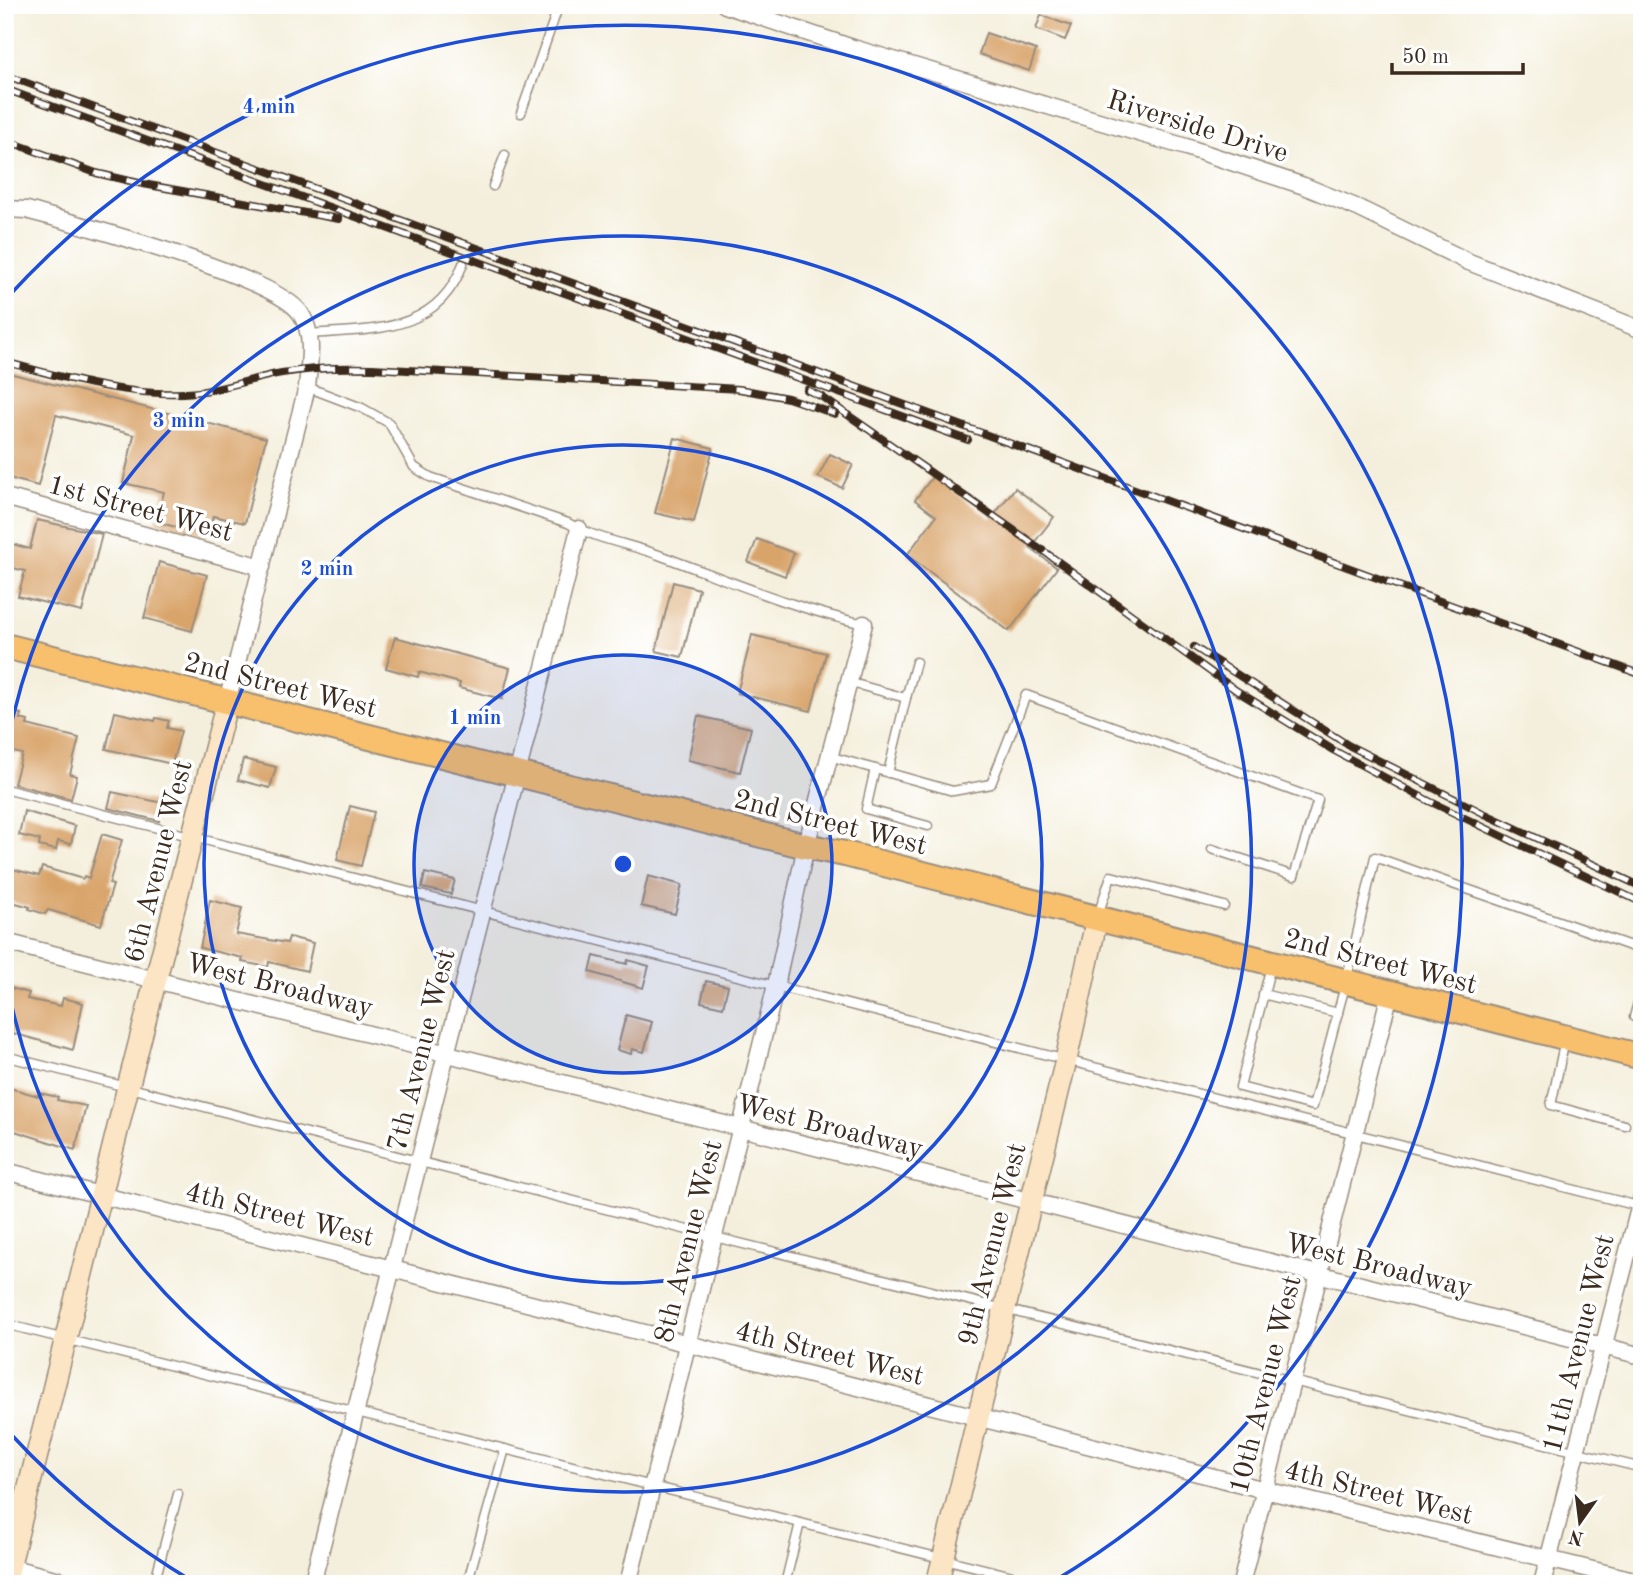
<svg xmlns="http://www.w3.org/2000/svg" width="1647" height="1589" viewBox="0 0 1647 1589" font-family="'Old Standard TT',serif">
<rect width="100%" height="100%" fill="#fff"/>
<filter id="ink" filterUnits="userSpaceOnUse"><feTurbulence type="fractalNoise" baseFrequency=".0143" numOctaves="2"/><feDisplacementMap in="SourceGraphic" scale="14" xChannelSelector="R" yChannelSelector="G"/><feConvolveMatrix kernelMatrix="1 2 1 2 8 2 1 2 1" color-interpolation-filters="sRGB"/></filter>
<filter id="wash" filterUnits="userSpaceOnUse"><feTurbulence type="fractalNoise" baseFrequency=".00686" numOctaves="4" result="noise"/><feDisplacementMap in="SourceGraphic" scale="28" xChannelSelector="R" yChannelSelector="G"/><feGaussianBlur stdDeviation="1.57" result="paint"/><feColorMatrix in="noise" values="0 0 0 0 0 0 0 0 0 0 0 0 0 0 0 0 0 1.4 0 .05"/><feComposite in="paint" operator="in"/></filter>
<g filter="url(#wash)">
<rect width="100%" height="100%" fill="#f4efdc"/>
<g id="blocks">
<!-- building -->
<g fill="#d9a46b">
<path d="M1041,15L1071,26L1065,40L1036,29Z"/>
<path d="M986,33L1036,50L1029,71L979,54Z"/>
<path d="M5,372L266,438L245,523L213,516L208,535L156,522L164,492L123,483L134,435L56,415L38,486L5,477Z"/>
<path d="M675,438L713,448L694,522L655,513Z"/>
<path d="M830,454L853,465L842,488L818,477Z"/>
<path d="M933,476L991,519L1015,488L1054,517L1030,548L1057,568L1009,631L907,555L936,516L915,500Z"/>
<path d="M37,520L102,534L82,612L18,596L25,571L5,566V542L30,549Z"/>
<path d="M757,539L794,553L785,576L748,562Z"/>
<path d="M159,562L207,575L192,631L144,618Z"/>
<path d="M673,582L699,589L682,657L656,651Z"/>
<path d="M752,635L826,653L811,711L737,693Z"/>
<path d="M395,637L510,668L502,699L459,688L460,683L419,672L418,677L386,668Z"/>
<path d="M5,710L21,714L20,719L28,721L27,725L79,738L70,774L77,776L71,799L14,784L22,754L5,750Z"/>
<path d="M115,712L155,721L156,718L169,721L167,728L181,731L172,764L106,749Z"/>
<path d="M698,716L751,728L740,772L688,760Z"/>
<path d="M243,759L276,767L270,788L238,780Z"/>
<path d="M112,792L163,803L159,821L108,808Z"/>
<path d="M350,806L374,812L361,866L337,860Z"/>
<path d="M24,811L75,826L71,844L58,841L56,850L39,846L40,840L19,835Z"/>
<path d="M102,834L122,840L109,884L113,885L101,925L48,910L45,914L29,909L30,907L5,900V867L39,876L42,867L83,879L84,876L89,878Z"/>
<path d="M425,873L455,880L451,894L422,888Z"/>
<path d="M648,876L682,885L675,914L641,906Z"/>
<path d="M210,900L242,908L236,934L287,943L289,937L313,943L307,971L269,962L268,967L242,962L243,958L200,948Z"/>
<path d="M594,956L627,964L628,960L649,966L643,988L590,972Z"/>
<path d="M706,981L728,986L723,1007L701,1002Z"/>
<path d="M11,988L29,993L27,999L61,1006L63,998L83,1003L73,1050L5,1031V1011Z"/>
<path d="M626,1015L652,1022L644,1052L632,1049L631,1054L617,1050Z"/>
<path d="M10,1088L38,1096L39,1093L58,1097L57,1100L86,1106L75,1150L5,1128V1105Z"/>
</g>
</g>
</g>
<g filter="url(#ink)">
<use href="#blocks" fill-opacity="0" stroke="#988c7d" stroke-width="2"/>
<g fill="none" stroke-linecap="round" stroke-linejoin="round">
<defs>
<g id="lane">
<path d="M521,113L559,5"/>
<path d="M493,186L505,155"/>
<path d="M310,334C372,329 437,334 463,264"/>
<path d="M307,387L362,408L389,423L414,467L430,477L568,523C595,539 629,544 659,555C727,580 793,608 864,624"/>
<path d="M848,682L906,698L888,773"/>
<path d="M906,698L916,662"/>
<path d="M829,756L953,791L991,784L1026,695L1318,800L1294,876L1212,849"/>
<path d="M875,769L866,809L928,826"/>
<path d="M5,789L1642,1207"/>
<path d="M1098,915L1111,876L1224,906"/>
<path d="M1271,966L1240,1087L1313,1106L1346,982L1375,857L1642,950"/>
<path d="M1263,994L1338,1013"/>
<path d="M1634,1017L1642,988"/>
<path d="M1565,1040L1551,1105L1625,1125"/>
<path d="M5,1056L715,1237L1642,1468"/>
<path d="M5,1324L1044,1584"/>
<path d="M154,1584L178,1494"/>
<path d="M467,1584L505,1449"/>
<path d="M785,1584L800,1523"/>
</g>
<g id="street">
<path d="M725,5L853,48L1186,147L1304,186L1358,208L1469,262L1642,330"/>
<path d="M5,209L27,210C76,224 277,276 301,314C315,336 309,363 307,387L227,702"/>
<path d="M5,497L262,567"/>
<path d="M5,942L1642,1356"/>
<path d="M5,1171L1265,1490L1642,1582"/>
<path d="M5,1566L74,1584"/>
<path d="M312,1584L579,529"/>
<path d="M628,1584L776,985L806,846L864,624"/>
<path d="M1241,1584L1390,993"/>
<path d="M1542,1584L1642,1197"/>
</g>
<g id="secondary">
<path d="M5,1584L128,1087L227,702"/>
<path d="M937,1584L1066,1060L1097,918"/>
</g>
<path id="primary" d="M5,646L806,846L845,854L1642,1057"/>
</defs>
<!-- lane casing -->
<use href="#lane" stroke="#988c7d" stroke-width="11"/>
<!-- street casing -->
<use href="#street" stroke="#988c7d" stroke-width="19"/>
<!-- secondary casing -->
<use href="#secondary" stroke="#988c7d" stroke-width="24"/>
<!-- primary casing -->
<use href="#primary" stroke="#988c7d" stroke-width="28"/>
<!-- lane -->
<use href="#lane" stroke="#fff" stroke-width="8"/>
<!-- street -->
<use href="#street" stroke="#fff" stroke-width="16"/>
<!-- secondary -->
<use href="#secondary" stroke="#fce5c4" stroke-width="21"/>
<!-- primary -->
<use href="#primary" stroke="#f8bf6c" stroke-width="24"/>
<defs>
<g id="rail">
<path d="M5,75L1642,675"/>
<path d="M5,89L968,440"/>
<path d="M5,140L96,173L143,184L339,219"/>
<path d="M5,362C63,377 123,396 183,393C218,392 248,379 282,373C312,368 342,367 372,368L739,389L788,398L835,414"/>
<path d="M807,390L822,397L1038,547L1237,691L1333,750L1429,801L1636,900"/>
<path d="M1194,647L1348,745L1483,813L1642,887"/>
</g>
</defs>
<!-- rail casing -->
<use href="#rail" stroke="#3b2a1e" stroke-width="8"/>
<!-- rail -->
<use href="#rail" stroke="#fff" stroke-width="5" stroke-dasharray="16" stroke-linecap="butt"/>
</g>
</g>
<!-- distance rings -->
<circle cx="623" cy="864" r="209" fill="#1d4ed8" fill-opacity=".12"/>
<g fill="none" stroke="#1d4ed8" stroke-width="3.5">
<circle cx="623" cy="864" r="209"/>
<circle cx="623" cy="864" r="419"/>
<path d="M6 750A628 628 0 1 1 6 978"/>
<path d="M192 1581A837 837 0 0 1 6 1429M6 299A837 837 0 1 1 1054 1581"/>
</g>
<g text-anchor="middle" stroke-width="7" stroke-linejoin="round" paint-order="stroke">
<!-- street labels -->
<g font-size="28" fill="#3b2a1e" stroke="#fff">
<text transform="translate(1198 125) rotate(17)" y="10">Riverside Drive</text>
<text transform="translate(141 507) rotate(15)" y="10">1st Street West</text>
<text transform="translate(281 684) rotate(14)" y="10">2nd Street West</text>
<text transform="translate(831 821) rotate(14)" y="10">2nd Street West</text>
<text transform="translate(157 861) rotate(-76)" y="10">6th Avenue West</text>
<text transform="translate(1381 960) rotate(14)" y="10">2nd Street West</text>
<text transform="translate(280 984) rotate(14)" y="10">West Broadway</text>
<text transform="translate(420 1050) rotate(-76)" y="10">7th Avenue West</text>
<text transform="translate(830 1125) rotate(14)" y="10">West Broadway</text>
<text transform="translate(280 1213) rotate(14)" y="10">4th Street West</text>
<text transform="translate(687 1241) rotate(-76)" y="10">8th Avenue West</text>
<text transform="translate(991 1244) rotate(-76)" y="10">9th Avenue West</text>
<text transform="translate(1379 1264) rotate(14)" y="10">West Broadway</text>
<text transform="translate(1577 1343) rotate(-76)" y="10">11th Avenue West</text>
<text transform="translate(830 1352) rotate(14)" y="10">4th Street West</text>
<text transform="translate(1264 1384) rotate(-76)" y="10">10th Avenue West</text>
<text transform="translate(1379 1491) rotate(14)" y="10">4th Street West</text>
</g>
</g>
<circle cx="623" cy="864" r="10" fill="#1d4ed8" stroke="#fff" stroke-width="3.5"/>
<g font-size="21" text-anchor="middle" font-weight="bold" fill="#1d4ed8" stroke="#fff" stroke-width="7" stroke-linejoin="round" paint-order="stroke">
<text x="269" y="113">4 min</text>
<text x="179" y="427">3 min</text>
<text x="327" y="575">2 min</text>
<text x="475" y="724">1 min</text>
</g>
<!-- margin -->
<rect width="1647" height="1589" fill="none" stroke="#fff" stroke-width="28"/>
<!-- north arrow -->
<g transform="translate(1580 1522) rotate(194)" stroke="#ffffff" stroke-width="5" paint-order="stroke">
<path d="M0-5L12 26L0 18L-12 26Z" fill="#3b2a1e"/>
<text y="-10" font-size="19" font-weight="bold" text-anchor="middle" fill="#3b2a1e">N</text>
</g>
<!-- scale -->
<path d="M1392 63v10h131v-10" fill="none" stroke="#3b2a1e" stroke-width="3.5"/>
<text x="1402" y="63" font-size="21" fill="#3b2a1e" stroke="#ffffff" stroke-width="5" paint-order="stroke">50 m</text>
</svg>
